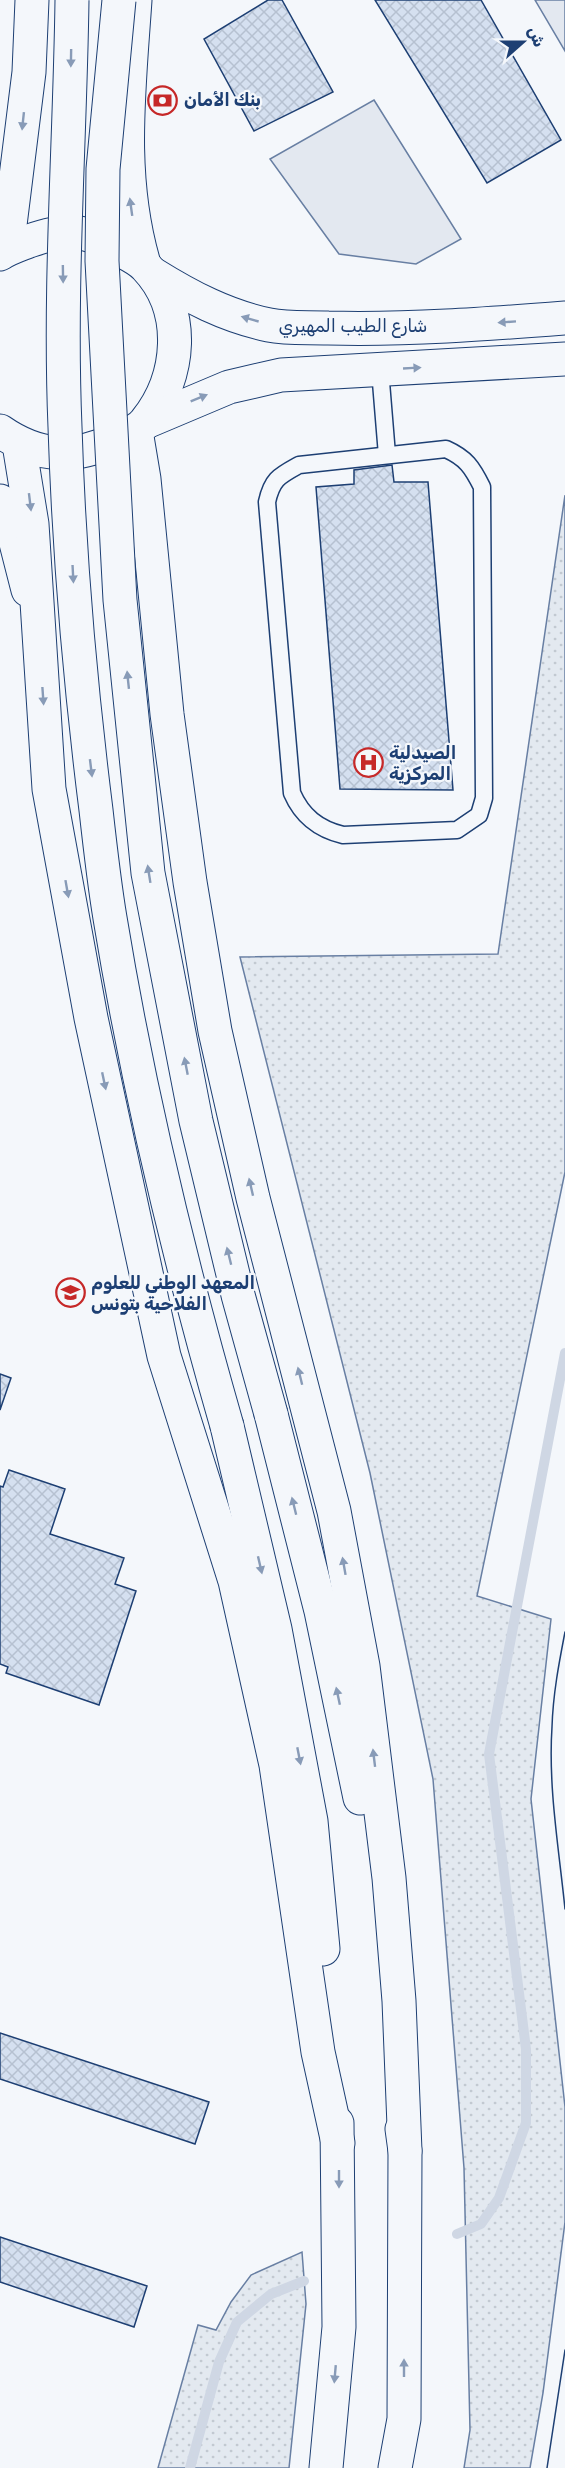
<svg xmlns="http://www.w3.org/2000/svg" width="565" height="2468" viewBox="0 0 565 2468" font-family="Rubik,Cairo,sans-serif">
<defs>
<pattern id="green-dots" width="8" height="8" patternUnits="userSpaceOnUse" patternTransform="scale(1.5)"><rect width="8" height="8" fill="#e3e9f0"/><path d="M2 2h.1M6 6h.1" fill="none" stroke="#c2c9d1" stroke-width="1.8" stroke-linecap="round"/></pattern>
<pattern id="building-cross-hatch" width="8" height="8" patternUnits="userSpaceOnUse" patternTransform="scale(1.5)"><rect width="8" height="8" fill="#d5e0f0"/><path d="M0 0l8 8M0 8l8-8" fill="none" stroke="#b6c1d1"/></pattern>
</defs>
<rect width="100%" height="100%" fill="#f4f7fb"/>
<!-- green -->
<g fill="url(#green-dots)" stroke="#687fa3" stroke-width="1.5">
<path d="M565,495V1172L477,1596L551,1619L531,1799L565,2107V2222L543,2393L530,2468H464L470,2430L464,2168L433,1779L370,1473L240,957L498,954Z"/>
<path d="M302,2252L306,2304L289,2468H158L198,2325L216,2330L231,2302L251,2275Z"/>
</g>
<!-- parking -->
<g fill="#e3e8f0" stroke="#687fa3" stroke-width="1.5">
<path d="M535,0H565V51Z"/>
<path d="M374,100L461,239L416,264L339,254L270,159Z"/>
</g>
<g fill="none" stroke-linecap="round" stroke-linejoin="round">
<!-- stream -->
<g stroke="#cfd7e4" stroke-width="10">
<path d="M457,2234L481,2224L499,2198L526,2123V2049L489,1754L565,1353"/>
<path d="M190,2468L219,2362L237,2322L271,2294L304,2281"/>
</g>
</g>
<!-- building -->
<g fill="url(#building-cross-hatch)" stroke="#1d3f73" stroke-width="1.5">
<path d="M268,0H282L333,92L254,131L204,39Z"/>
<path d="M375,0H481L561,140L487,183Z"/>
<path d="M392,465L394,482H428L453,790L340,789L316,487L354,484V470Z"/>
<path d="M0,1374L11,1378L0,1410Z"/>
<path d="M9,1470L65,1489L50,1534L124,1558L115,1584L136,1591L99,1705L6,1673L8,1667L0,1664V1486L3,1487Z"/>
<path d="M0,2033L209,2102L195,2144L0,2079Z"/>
<path d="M0,2237L147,2286L134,2327L0,2282Z"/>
</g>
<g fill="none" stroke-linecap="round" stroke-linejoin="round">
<defs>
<g id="service">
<path d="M380,370L387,455"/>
<path d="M446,449C466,458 472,467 482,487L484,798L479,815L457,830L343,835C318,829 302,816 292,793L267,502C272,479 279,476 299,465Z"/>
</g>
<g id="primary">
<path d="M0,254C9,248 19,245 29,241C62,230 80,227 111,245C122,252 137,257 146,267C187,310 181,377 146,421C139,431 126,435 115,440C73,459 39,458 0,431"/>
<path d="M153,274C190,297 226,316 269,325C288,329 309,327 328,328C407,330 486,324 565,318"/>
<path d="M146,422L229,387L281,375L565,359"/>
<path d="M0,501L14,535L28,590"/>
</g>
<g id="trunk">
<path d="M135,0C129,90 118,176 144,264"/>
<path d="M7,249L29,72L32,0"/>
<path d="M136,431L144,479L167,714L190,882L215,1031L253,1198L334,1511L363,1666L389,1878L399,2001L405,2151"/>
<path d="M19,444L32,524L49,789L91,1018L164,1356L235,1581L276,1765L318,2052L338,2143"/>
<path d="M271,1414L321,1611L360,1798"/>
<path d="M227,1426L275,1629L311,1821L323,1949"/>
<path d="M326,2468L339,2327L337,2123"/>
<path d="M395,2468L404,2419L405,2151L402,2129"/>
</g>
</defs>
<!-- service casing -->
<use href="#service" stroke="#1d3f73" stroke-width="19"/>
<!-- primary casing -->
<use href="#primary" stroke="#1d3f73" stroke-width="35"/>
<!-- trunk casing -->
<use href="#trunk" stroke="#1d3f73" stroke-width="35"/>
<!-- service -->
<use href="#service" stroke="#f4f7fb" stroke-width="16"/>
<!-- primary -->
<use href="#primary" stroke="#f4f7fb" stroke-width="33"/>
<!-- trunk -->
<use href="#trunk" stroke="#f4f7fb" stroke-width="33"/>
<!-- tram -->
<g stroke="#1d3f73" stroke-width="1.5">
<path d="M565,1632C559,1663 553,1694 552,1727C548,1787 559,1849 565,1909"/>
<path d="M547,2468L565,2350"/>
</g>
<defs>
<g id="trunk-bridge">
<path d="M72,0C70,143 59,285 65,427C69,555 80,683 96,810C100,846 104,882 110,918C138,1089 179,1259 227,1426"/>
<path d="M119,0L103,169L102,261L120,600L148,873L196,1121L238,1295L271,1414"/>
</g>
</defs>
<!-- trunk-bridge casing -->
<use href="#trunk-bridge" stroke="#1d3f73" stroke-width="35" stroke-linecap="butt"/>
<!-- trunk-bridge -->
<use href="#trunk-bridge" stroke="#f4f7fb" stroke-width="33"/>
</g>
<!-- one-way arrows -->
<defs><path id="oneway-solid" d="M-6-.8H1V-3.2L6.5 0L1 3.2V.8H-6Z" transform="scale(1.5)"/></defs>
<g fill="#889bb7">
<use href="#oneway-solid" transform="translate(71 58) rotate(91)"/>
<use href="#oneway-solid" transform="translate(23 121) rotate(96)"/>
<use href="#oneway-solid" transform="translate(131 207) rotate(-98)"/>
<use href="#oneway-solid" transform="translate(63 274) rotate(89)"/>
<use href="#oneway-solid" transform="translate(250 319) rotate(-164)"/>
<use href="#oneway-solid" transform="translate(507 322) rotate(176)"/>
<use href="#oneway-solid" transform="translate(412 368) rotate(-3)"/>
<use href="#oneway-solid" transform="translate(199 398) rotate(-22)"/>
<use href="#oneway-solid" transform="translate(30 502) rotate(83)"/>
<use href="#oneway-solid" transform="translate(73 574) rotate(87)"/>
<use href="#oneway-solid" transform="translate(128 680) rotate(-96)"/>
<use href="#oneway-solid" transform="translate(43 696) rotate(86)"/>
<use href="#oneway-solid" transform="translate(91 768) rotate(83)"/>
<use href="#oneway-solid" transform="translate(149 874) rotate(-99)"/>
<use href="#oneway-solid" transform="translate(67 889) rotate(80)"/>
<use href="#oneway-solid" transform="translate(186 1066) rotate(-101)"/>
<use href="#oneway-solid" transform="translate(104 1081) rotate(78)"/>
<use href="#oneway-solid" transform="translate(251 1187) rotate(-103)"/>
<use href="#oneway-solid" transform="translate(229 1256) rotate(-104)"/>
<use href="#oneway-solid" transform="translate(300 1376) rotate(-104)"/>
<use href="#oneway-solid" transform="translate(294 1506) rotate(-104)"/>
<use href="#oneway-solid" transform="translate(260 1565) rotate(77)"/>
<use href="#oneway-solid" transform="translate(344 1566) rotate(-100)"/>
<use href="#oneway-solid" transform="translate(338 1696) rotate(-102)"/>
<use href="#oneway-solid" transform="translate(299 1756) rotate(79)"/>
<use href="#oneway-solid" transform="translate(374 1758) rotate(-97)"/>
<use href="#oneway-solid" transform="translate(339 2179) rotate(90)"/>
<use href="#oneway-solid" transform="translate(404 2368) rotate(-90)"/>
<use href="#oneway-solid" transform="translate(335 2374) rotate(95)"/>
</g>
<!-- icons -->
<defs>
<symbol id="bank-ring" viewBox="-11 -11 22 22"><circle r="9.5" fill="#f4f7fb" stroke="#c62828" stroke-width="1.5"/><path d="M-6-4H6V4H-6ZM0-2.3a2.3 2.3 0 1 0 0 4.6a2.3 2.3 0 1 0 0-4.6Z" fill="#c62828"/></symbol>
<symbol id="hospital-ring" viewBox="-11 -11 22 22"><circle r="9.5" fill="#f4f7fb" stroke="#c62828" stroke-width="1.5"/><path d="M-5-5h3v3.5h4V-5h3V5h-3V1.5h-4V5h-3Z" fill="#c62828"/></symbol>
<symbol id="university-ring" viewBox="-11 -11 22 22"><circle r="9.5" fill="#f4f7fb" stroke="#c62828" stroke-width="1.5"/><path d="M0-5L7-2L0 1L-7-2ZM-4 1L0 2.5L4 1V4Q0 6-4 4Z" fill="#c62828"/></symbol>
</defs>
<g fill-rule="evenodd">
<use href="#bank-ring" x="146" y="84" width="33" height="33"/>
<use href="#hospital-ring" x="352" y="746" width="33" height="33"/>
<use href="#university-ring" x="54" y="1276" width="33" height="33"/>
</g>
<g text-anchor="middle" stroke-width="4.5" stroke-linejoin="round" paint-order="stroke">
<!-- poi labels -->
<g font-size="18" font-weight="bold" fill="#1d3f73" stroke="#f4f7fb" text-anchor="start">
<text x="184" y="106">بنك الأمان</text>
<text x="389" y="759">الصيدلية<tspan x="389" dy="21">المركزية</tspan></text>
<text x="91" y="1289">المعهد الوطني للعلوم<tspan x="91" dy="21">الفلاحية بتونس</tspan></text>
</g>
<!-- street labels -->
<g font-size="18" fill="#1d3f73" stroke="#f4f7fb">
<text x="353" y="332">شارع الطيب المهيري</text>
</g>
</g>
<!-- north arrow -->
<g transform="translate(523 42) rotate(69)" stroke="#f4f7fb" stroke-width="4.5" paint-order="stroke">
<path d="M0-4.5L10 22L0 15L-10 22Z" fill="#1d3f73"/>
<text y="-9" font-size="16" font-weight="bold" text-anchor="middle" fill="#1d3f73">ش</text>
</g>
</svg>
